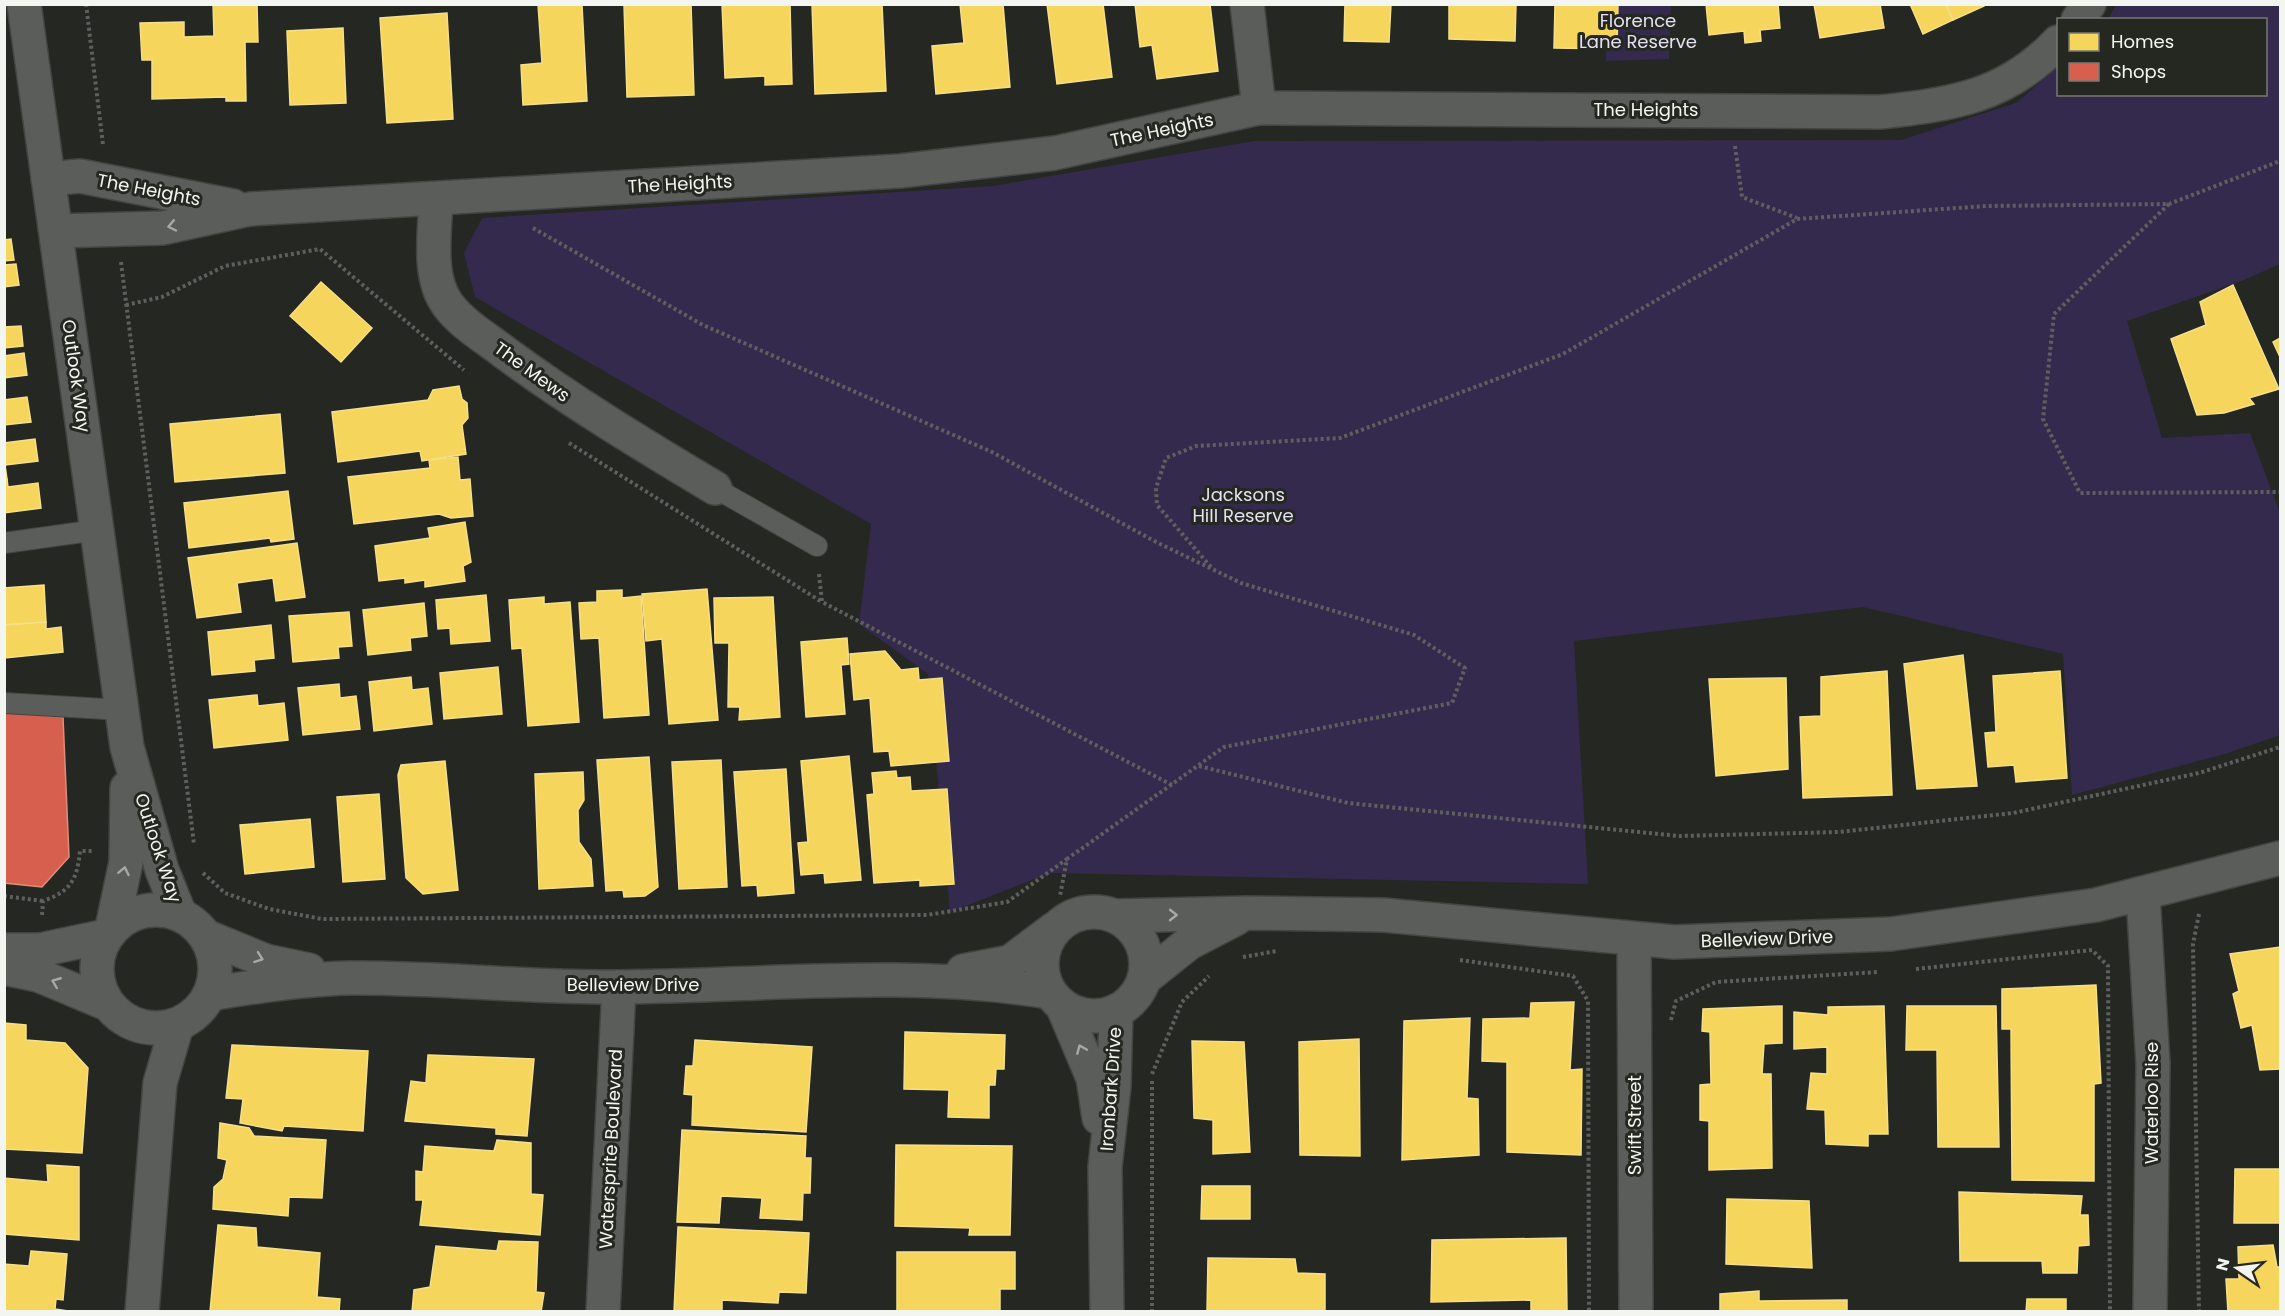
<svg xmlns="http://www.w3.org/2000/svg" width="2285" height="1316" viewBox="0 0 2285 1316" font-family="Poppins,sans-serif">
<rect width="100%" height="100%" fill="#252722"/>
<!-- green -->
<g fill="#342a4d">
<path d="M1605,5H1671L1669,59L1606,61Z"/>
<path d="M2116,5H2280V264L2244,280L2127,321L2162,438L2250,433L2280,513V735L2228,753L2072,795L2063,654L1863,607L1574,641L1588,884L1050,873L950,912L928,674L859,624L871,524L475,297L464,253L482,218L993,186L1254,141L1901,140L2016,103L2058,67V94H2266V20L2108,19Z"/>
</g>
<!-- homes -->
<g fill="#f6d55c" stroke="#f5df88" stroke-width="1.5">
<path d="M213,4H257L258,42H245L246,101H226V97L152,99V60H142L140,23L184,22V37L214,36Z"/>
<path d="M538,4H589L582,5L587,101L523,105L521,65L542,63Z"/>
<path d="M691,4L694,95L627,97L624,5Z"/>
<path d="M722,4H790L792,84L765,85V76L725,78Z"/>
<path d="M812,4H882L886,91L815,94Z"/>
<path d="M960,4H1003L1010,87L936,94L932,46L964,43Z"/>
<path d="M1047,4H1103L1112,77L1057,84Z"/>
<path d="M1135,4H1210L1218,71L1157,79L1152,45L1140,47Z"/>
<path d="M1345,4H1391L1389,42L1344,41Z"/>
<path d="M1449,4H1516L1515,41L1449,39Z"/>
<path d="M1555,4H1618L1617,49L1554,48Z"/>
<path d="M1706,4H1778L1780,28L1760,30L1761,41L1745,43L1744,31L1709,35Z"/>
<path d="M1814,4H1880L1884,28L1820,38Z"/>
<path d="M1910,4H1946L1953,20L1923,34Z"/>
<path d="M1946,4H1984V6L1953,20Z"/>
<path d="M447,13L453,119L387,123L380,18Z"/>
<path d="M343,28L346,103L290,105L287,31Z"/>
<path d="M11,239L14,260L4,261V240Z"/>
<path d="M16,264L19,285L4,287V265Z"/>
<path d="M321,282L372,328L341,362L290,316Z"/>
<path d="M2233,285L2279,389L2249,398L2254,404L2224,413L2197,415L2171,339L2206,325L2200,302Z"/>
<path d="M21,326L23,346L4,348V327Z"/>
<path d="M2280,338V357L2273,342Z"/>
<path d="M24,353L27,375L4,378V356Z"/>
<path d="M459,386L462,399L467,403L468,418L462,425L466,454L422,461L420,451L338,462L332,412L428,400L433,390Z"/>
<path d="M27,397L31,422L4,425V400Z"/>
<path d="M280,414L285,473L175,482L170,424Z"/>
<path d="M35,439L38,461L5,465L7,479H4V443Z"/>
<path d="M458,457L460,480L470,479L473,516L451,518L439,514L354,524L348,477L430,468L429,460Z"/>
<path d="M4,479H7L8,487L38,483L41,508L4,513Z"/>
<path d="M288,491L294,539L271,542L270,538L189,548L184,503Z"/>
<path d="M465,522L471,562L463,566L465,581L425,587V580L405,583V578L379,581L375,546L430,538L428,528Z"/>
<path d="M297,543L305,597L276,601L273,578L237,583L241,612L197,618L188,558Z"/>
<path d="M44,585L46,622L4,625V588Z"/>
<path d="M707,589L718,720L669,724L662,639L646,641L642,594Z"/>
<path d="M622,590V598L641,596L649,715L604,718L599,638L581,639L579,603L597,602V591Z"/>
<path d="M486,595L490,641L451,644L450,628L438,629L436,600Z"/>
<path d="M544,597V604L570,602L579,722L528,726L522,648L512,649L509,600Z"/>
<path d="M773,597L780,717L739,720L740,707H728L729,643H715L714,598Z"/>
<path d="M424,603L427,636L410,638L411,650L368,655L363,610Z"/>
<path d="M349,612L352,646L338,647L339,658L293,662L289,616Z"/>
<path d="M46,622V629L61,627L63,652L5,658L4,625Z"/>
<path d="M271,625L274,658L254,660L255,671L212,675L208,632Z"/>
<path d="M847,638L849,664L841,665L845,714L806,717L801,642Z"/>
<path d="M885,651L901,670L918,668L919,680L942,678L949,761L891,766L889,751L874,752L870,698L854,700L850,654Z"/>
<path d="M1963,655L1977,786L1917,789L1904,664Z"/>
<path d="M498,667L502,714L444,719L440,673Z"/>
<path d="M1887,671L1892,795L1803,798L1800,717L1821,716V677Z"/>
<path d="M2060,671L2067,778L2016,782L2014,765L1988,767L1985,733L1996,732L1993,676Z"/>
<path d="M411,677L412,690L428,688L432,724L374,731L369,682Z"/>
<path d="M1786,678L1788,769L1716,776L1709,679Z"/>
<path d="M339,684L340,698L356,696L360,729L303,735L298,688Z"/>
<path d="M257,695L258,706L284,703L288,740L214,748L209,700Z"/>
<path d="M849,756L861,880L825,883L824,873L801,875L798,843L808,842L801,761Z"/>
<path d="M649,757L658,887L645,896L624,897L623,890L606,891L597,760Z"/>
<path d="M721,760L727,887L679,889L672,762Z"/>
<path d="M445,761L458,890L423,894L406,878L398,775L401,765Z"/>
<path d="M786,769L794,893L758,896L757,885L742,886L734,772Z"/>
<path d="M896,771L897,778L910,777L911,791L947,789L954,884L920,886V880L874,883L867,795L874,794L872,773Z"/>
<path d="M583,772L584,800L578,810L579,842L591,859L593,886L539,889L535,774Z"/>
<path d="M379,794L385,879L343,882L337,797Z"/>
<path d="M310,819L314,867L245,874L240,825Z"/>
<path d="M2280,947V1069L2260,1070L2252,1025L2241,1028L2233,994L2239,991L2230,954Z"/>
<path d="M2096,985L2101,1083L2094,1084V1181L2012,1180L2011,1029H2002V989Z"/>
<path d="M1574,1002L1570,1070L1582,1069L1581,1155L1507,1152V1062L1482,1061L1483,1019L1530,1018L1531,1003Z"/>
<path d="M1782,1006V1043L1764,1044L1762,1074H1771L1772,1168L1709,1170V1121L1700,1120V1085L1711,1084L1710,1032L1702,1031L1703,1009Z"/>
<path d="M1884,1006L1888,1134H1868V1146L1826,1144L1825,1110L1807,1109L1811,1073L1827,1074V1047L1794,1049V1012L1828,1015V1007Z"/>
<path d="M1907,1006H1996L1999,1147H1938L1937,1050H1906Z"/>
<path d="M1470,1018L1467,1098L1478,1099L1479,1155L1402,1160L1404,1021Z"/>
<path d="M4,1023L26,1025V1040L65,1043L88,1068L82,1153L4,1149Z"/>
<path d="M905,1032L1005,1035L1004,1069H996L995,1085H989V1118L948,1117L949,1090L904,1089Z"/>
<path d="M1359,1039L1360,1156L1300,1155L1299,1042Z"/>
<path d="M695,1040L812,1047L806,1132L692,1125L693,1095L684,1094L686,1066H693Z"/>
<path d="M1192,1041L1244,1042L1250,1152L1213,1154V1120L1194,1118Z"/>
<path d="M232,1045L368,1051L363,1131L284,1126L282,1131L240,1123L243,1099L226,1098Z"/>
<path d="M428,1055L534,1059L527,1136L496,1134V1128L405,1121L411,1081L426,1083Z"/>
<path d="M220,1123L249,1128L254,1136L326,1140L322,1198L289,1197L288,1216L213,1209L214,1187L223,1179L227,1160L218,1158Z"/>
<path d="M682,1130L806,1136L805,1158H811L810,1193H803L802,1220L760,1218L762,1198L721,1196L719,1223L677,1222Z"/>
<path d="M497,1140L531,1143V1194L543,1195L540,1235L420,1225L423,1200H416V1171L423,1172L425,1146L494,1151Z"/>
<path d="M896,1145L1012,1146L1010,1235H969L970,1228L895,1226Z"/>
<path d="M47,1165L79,1167V1240L4,1234V1178L48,1182Z"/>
<path d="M2235,1169H2280V1223H2234Z"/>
<path d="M1202,1186H1250V1219H1201Z"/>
<path d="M1959,1192L2082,1196L2080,1215H2088L2089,1245L2078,1246L2077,1273H2043L2042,1261H1960Z"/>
<path d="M1727,1199L1809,1201L1812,1268L1726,1264Z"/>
<path d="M218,1225L256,1228L257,1247L320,1253L317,1297L340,1299L339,1312H210Z"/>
<path d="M678,1227L809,1233L806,1293L779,1292L778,1303L722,1300V1312H674Z"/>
<path d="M1566,1238L1567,1312H1531V1300L1431,1302L1432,1240Z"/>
<path d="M499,1241L538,1242L536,1292L544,1293L541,1312H412L414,1290L430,1287L436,1246L497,1251Z"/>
<path d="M2273,1245L2277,1267H2280V1312H2228L2226,1279H2239L2238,1247Z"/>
<path d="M31,1251L67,1254L63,1300L56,1299L55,1309L75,1312H4V1264L29,1266Z"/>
<path d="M897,1252H1015V1289H1000V1312H897Z"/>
<path d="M1208,1258L1295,1259L1297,1273L1325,1274V1312H1207Z"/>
<path d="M1759,1291V1301L1847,1300V1312H1720V1294Z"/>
<path d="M2027,1299H2066V1312H2026Z"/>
</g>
<!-- shops -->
<path fill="#d6604d" stroke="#df8d7e" stroke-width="1.5" d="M4,712L63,717L69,857L42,887L4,883Z"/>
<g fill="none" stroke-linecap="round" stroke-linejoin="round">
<defs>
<g id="service">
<path d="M715,488L817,546"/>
<path d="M4,543L97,530"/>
<path d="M4,703L122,710"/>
</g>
<g id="minor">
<path d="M24,4L127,747L162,870L180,915"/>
<path d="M1247,4L1259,108"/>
<path d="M2078,20L2089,4"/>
<path d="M48,179L80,176L233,206"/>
<path d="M436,199C435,232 427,277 448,305C462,324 486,338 504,352C572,402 643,445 715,488"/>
<path d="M56,231L163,228L250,209L900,171L1055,153L1259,108L1880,112C1953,104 2006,97 2058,42"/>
<path d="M2143,895L2153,1064L2150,1312"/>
<circle cx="156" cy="969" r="59"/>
<circle cx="1094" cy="964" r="52"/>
<path d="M1115,916L1247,913L1383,915L1674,942L1891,934L2096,905L2280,858"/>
<path d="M112,928L126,862L127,788"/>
<path d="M205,936L266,961L309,970"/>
<path d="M1634,939L1636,1312"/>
<path d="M4,950H40L106,936"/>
<path d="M4,968L38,975L105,1003"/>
<path d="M963,971L1010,962L1054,929"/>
<path d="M1144,979L1189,943L1237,918"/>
<path d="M210,994C256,986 302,979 350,978C439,977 528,988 618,987C761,986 907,969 1049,992"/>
<path d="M1063,1007L1093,1078L1099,1118"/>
<path d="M142,1312L160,1083L177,1025"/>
<path d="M603,1312L619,987"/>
<path d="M1107,1312L1105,1167L1114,1086L1116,1011"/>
</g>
</defs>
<!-- service casing -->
<use href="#service" stroke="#444542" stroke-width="22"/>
<!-- minor casing -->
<use href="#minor" stroke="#444542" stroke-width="36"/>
<!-- path -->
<g stroke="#5f605e" stroke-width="4" stroke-dasharray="3 3" stroke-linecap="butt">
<path d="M86,4L103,145"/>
<path d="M1735,146L1742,197L1797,218"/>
<path d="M2169,204L2054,314L2043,419L2080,493L2280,492"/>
<path d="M533,228L703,325L992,452L1156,542L1241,583L1414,635L1465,668L1452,703L1224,747L1067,859L1060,896"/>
<path d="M121,262L194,844"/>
<path d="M126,305L162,297L225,266L320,249L464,370"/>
<path d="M569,443L822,602"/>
<path d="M1211,567L1157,505L1156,488L1166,458L1196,446L1340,438L1563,354L1797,219L1986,206L2169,204L2280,161"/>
<path d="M819,574L822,602L1172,785"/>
<path d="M1199,766L1348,803L1679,836L1839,832L2013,813L2199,773L2280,747"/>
<path d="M203,873L225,893L269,909L322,919L927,915L1007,902L1067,859"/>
<path d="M4,896L43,901"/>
<path d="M2199,914L2193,944L2199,1312"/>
<path d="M42,915L43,901C71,891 77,880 80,851H92"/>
<path d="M1243,957L1277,951"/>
<path d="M1460,960L1573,976L1588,1001L1589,1312"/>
<path d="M1916,969L2092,950L2108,966L2110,1312"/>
<path d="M1671,1020L1676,1001L1716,982L1878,972"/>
<path d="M1152,1074L1182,1002L1209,976"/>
<path d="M1152,1081V1312"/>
</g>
<!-- service -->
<use href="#service" stroke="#5b5d5a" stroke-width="20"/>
<!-- minor -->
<use href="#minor" stroke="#5b5d5a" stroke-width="33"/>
</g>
<!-- one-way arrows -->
<defs><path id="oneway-chevron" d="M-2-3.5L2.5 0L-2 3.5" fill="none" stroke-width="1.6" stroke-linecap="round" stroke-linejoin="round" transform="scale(1.5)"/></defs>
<g stroke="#a7a9a5">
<use href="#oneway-chevron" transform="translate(172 226) rotate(168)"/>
<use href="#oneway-chevron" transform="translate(124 871) rotate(-78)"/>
<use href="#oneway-chevron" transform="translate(1173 915)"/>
<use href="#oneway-chevron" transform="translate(259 958) rotate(20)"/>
<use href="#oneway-chevron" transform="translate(56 982) rotate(-158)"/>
<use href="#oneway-chevron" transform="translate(1081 1049) rotate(-113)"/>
</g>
<g text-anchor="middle" stroke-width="6" stroke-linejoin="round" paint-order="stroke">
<!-- park labels -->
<g font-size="18" fill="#e4e0f2" stroke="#252821">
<text x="1638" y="27">Florence<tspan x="1638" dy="21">Lane Reserve</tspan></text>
<text x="1243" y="501">Jacksons<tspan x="1243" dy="21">Hill Reserve</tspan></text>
</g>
<!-- street labels -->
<g font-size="18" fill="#f3f5f0" stroke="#252821">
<text x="1646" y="116">The Heights</text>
<text transform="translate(1162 130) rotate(-12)" y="6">The Heights</text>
<text transform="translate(680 184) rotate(-3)" y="6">The Heights</text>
<text transform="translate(149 190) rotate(11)" y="6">The Heights</text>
<text transform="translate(532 372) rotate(36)" y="6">The Mews</text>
<text transform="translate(76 376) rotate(82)" y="6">Outlook Way</text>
<text transform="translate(158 848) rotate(72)" y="6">Outlook Way</text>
<text transform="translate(1767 939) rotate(-2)" y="6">Belleview Drive</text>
<text x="633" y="991">Belleview Drive</text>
<text transform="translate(1111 1089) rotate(-86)" y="6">Ironbark Drive</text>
<text transform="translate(2152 1103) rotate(-90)" y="6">Waterloo Rise</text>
<text transform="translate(1635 1125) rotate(-90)" y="6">Swift Street</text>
<text transform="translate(611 1149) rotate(-87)" y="6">Watersprite Boulevard</text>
</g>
</g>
<!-- border -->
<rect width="2285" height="1316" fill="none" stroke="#f3f5f0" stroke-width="12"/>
<!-- legend -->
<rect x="2057" y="18" width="210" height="78" fill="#252821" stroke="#777a74" stroke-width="1.5"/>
<rect x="2069" y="33" width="30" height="18" fill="#f6d55c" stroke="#777a74" stroke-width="1.5"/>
<text x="2111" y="48" font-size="18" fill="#f3f5f0">Homes</text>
<rect x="2069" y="63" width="30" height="18" fill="#d6604d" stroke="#777a74" stroke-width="1.5"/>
<text x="2111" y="78" font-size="18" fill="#f3f5f0">Shops</text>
<!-- north arrow -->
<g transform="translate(2237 1268) rotate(284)" stroke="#252821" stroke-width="4.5" paint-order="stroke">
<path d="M0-4.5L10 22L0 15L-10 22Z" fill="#f3f5f0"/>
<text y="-9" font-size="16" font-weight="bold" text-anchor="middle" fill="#f3f5f0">N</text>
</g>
</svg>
